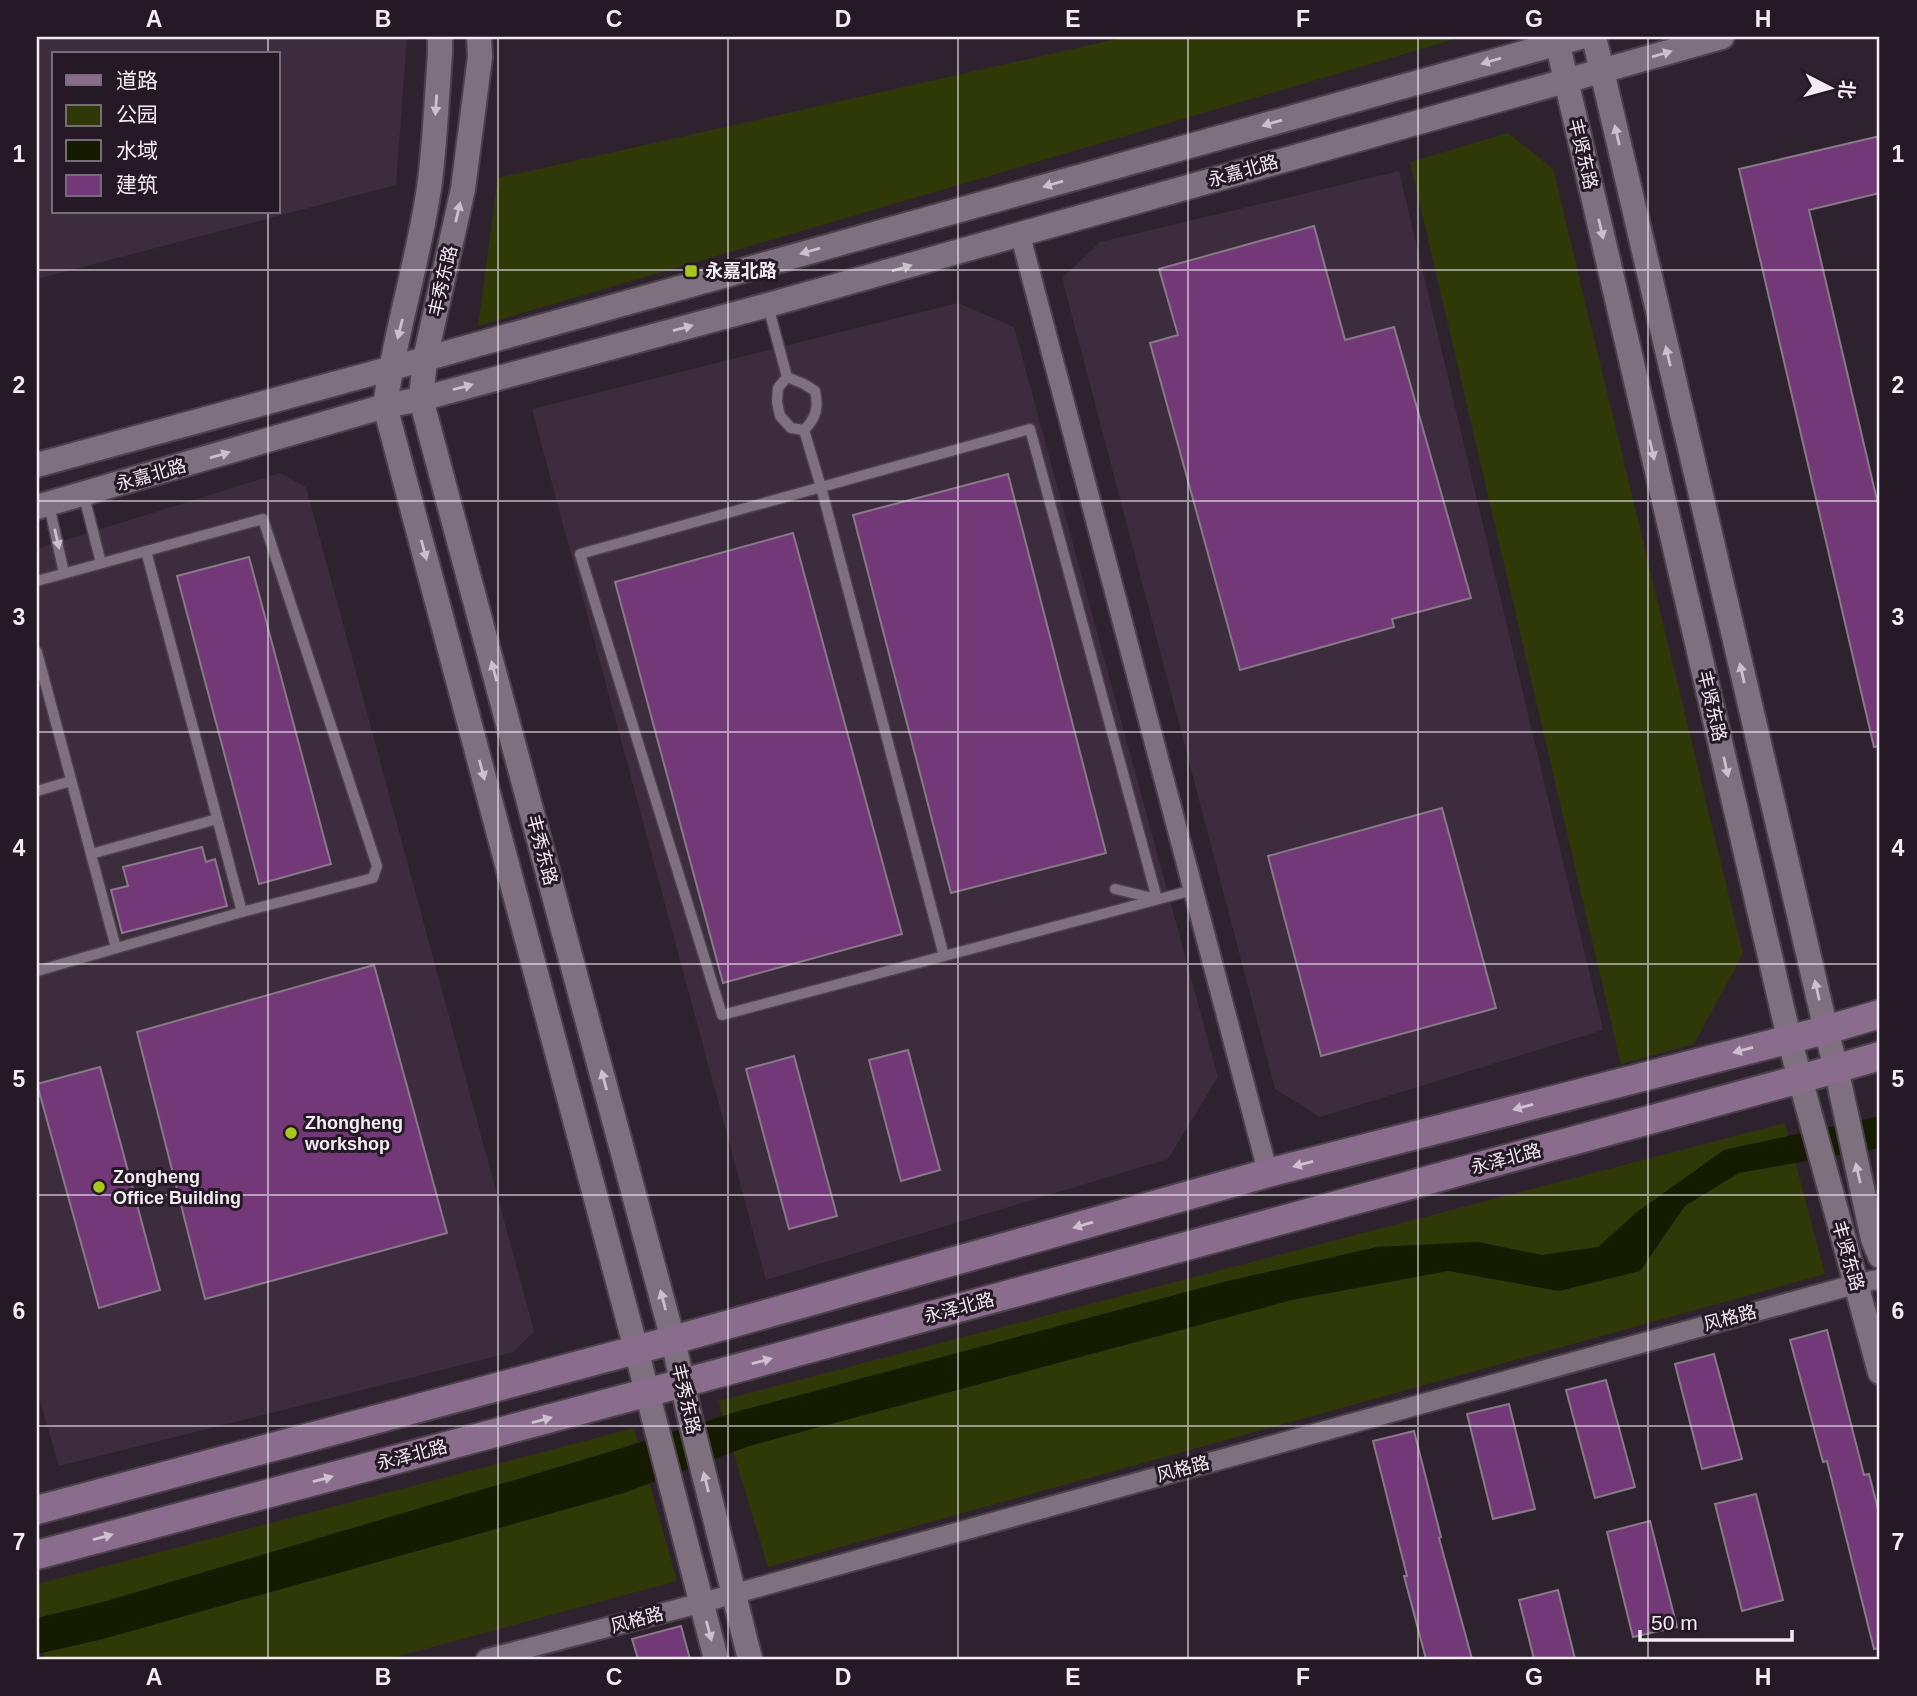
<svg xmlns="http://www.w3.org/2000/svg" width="1917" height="1696" viewBox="0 0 1917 1696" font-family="Arial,'Noto Sans SC',sans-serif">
<rect width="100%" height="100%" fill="#2e222e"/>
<!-- built -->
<g fill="#3c2c3d" fill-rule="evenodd">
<path d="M37,37H407L396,185L37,279ZM54,54H278V212H54Z"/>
<path d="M1399,171L1603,1030L1320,1117L1275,1089L1062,278L1100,242Z"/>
<path d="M958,303L1014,327L1218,1077L1168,1159L766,1280L532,409Z"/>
<path d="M280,473L306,487L534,1331L514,1352L59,1466L37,1391V549Z"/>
</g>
<!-- green -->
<g fill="#2f3907">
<path d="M1126,37H1462L478,326L498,178Z"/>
<path d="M1508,133L1553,169L1743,954L1694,1044L1621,1064L1410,162Z"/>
<path d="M1785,1123L1825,1274L768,1567L718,1401Z"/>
<path d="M634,1428L677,1581L388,1659H45L37,1620V1584Z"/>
</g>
<!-- water -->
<path fill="#151b01" d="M1880,1116V1148L1739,1173L1685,1206L1640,1271L1559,1291L1448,1271L1292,1300L749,1446L624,1493L103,1639L37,1654V1618L103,1602L609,1452L739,1411L1224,1282L1377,1247L1478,1242L1542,1255L1598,1247L1637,1212L1724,1150Z"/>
<!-- building -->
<g fill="#723877" stroke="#877987" stroke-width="2">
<path d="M1880,136V193L1809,210L1880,513V746L1874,747L1739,169Z"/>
<path d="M1314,226L1345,340L1394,327L1471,598L1392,619L1394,627L1240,670L1150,343L1178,335L1159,269Z"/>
<path d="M1008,474L1106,853L951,893L853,515Z"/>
<path d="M793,533L902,934L723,983L615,582Z"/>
<path d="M249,557L331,864L259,884L177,576Z"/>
<path d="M1442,808L1496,1008L1321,1056L1268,856Z"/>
<path d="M202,847L206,862L215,859L227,906L122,933L111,890L128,886L123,867Z"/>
<path d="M374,965L447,1233L205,1299L137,1032Z"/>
<path d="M908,1050L940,1170L901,1181L869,1060Z"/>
<path d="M794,1056L837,1216L789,1229L746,1069Z"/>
<path d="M100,1067L160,1290L99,1308L37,1084Z"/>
<path d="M1827,1330L1864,1475L1869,1474L1880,1517V1648L1874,1649L1827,1461L1823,1462L1790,1340Z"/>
<path d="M1714,1354L1742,1459L1702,1469L1675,1364Z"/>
<path d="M1606,1380L1635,1487L1595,1498L1566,1390Z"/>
<path d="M1509,1404L1535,1509L1493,1519L1467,1414Z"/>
<path d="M1414,1431L1441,1537L1439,1538L1472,1659H1426L1404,1576H1407L1373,1441Z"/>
<path d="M1756,1494L1783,1600L1742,1611L1715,1504Z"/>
<path d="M1650,1521L1677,1627L1633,1637L1607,1532Z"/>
<path d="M1558,1590L1575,1659H1534L1519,1600Z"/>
<path d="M681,1626L690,1659H638L632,1639Z"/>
</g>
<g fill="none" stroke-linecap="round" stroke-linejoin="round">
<defs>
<g id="service">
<path d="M768,306L787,377"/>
<path d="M787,377L804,384L815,391C819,408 816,418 804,430L791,428L780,416L777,402L778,388Z"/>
<path d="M804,430L821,487L944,956"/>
<path d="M84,496L101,563"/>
<path d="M49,505L64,573"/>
<path d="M146,551L242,912"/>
<path d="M37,581L263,519L377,866L373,878L242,912L37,971"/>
<path d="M37,652L116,948"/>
<path d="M37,791L71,781"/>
<path d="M91,854L217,819"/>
<path d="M1115,889L1157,899L1030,429L580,554L722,1015L1193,890"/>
</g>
<g id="minor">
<path d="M1020,234L1268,1173"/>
<path d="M486,1659L701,1603L1856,1284L1880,1279"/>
</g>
<g id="tertiary">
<path d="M440,37V53C437,96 435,139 430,181C420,257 395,331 385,406L636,1349L716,1659"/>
<path d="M479,37L480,57L463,189L425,359L421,399L673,1340L689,1414L750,1659"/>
<path d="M1556,37L1789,1038L1880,1372"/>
<path d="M1594,37L1826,1030L1836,1068L1873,1239L1880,1256"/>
<path d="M37,465L425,359L1581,37"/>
<path d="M37,507L385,406L421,399L768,305L1722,37"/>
</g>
<g id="secondary">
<path d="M37,1510L673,1340L1268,1173L1826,1030L1880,1014"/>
<path d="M37,1555L683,1383L1800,1079L1880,1056"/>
</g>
</defs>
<!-- service casing -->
<use href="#service" stroke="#4b414b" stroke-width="13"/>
<!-- minor casing -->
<use href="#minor" stroke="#4b414b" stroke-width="23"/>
<!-- tertiary casing -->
<use href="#tertiary" stroke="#4b414b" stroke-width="28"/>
<!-- secondary casing -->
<use href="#secondary" stroke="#4b414b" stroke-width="32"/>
<!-- service -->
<use href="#service" stroke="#7e707f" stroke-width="10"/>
<!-- minor -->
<use href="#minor" stroke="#7e707f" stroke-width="19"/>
<!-- tertiary -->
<use href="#tertiary" stroke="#7e707f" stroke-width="24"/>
<!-- secondary -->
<use href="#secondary" stroke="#8a6d8c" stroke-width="28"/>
</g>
<!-- one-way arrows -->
<defs><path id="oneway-solid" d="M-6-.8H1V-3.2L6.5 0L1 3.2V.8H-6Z" transform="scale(1.75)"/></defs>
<g fill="#cbc1cb">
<use href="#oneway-solid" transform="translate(1662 54) rotate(-16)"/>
<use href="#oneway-solid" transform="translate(1491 61) rotate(164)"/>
<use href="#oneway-solid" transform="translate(436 105) rotate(94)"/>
<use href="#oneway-solid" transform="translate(1272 123) rotate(164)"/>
<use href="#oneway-solid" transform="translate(1617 135) rotate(-103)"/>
<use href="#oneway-solid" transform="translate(1053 184) rotate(164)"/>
<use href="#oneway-solid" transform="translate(458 212) rotate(-77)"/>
<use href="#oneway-solid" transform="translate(1601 229) rotate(77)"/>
<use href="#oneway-solid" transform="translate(810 251) rotate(164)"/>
<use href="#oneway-solid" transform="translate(902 268) rotate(-16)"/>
<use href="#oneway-solid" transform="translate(683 328) rotate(-15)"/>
<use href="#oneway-solid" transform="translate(400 329) rotate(104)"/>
<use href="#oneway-solid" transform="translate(1668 356) rotate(-103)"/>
<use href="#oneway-solid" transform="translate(463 387) rotate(-15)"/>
<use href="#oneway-solid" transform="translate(1652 450) rotate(77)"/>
<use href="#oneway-solid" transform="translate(220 455) rotate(-16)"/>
<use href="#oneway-solid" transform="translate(57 539) rotate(77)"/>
<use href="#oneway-solid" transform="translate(424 550) rotate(75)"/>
<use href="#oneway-solid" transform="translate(494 671) rotate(-105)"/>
<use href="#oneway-solid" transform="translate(1742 673) rotate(-103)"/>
<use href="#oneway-solid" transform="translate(1726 767) rotate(77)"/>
<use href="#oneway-solid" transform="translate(482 770) rotate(75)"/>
<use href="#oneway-solid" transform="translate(1817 990) rotate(-103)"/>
<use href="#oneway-solid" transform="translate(604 1080) rotate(-105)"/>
<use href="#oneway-solid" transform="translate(1858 1173) rotate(-103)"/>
<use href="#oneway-solid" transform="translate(663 1300) rotate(-105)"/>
<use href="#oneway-solid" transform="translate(706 1482) rotate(-104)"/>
<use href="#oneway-solid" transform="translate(709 1631) rotate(75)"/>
</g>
<g fill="#cfc0d0">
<use href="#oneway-solid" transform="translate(1743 1050) rotate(165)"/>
<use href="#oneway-solid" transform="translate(1523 1107) rotate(165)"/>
<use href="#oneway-solid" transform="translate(1303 1164) rotate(165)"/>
<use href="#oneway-solid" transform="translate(1083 1225) rotate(164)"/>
<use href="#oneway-solid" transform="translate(762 1361) rotate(-15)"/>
<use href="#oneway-solid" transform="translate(542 1420) rotate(-15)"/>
<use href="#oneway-solid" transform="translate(323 1479) rotate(-15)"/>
<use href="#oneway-solid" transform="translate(103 1537) rotate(-15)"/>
</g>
<!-- grid -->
<path fill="none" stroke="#f4ecf4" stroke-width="2" stroke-opacity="0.55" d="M268,37V54M498,37V1659M728,37V1659M958,37V1659M1188,37V1659M1418,37V1659M1648,37V1659M268,212V1659M37,270H1880M37,501H1880M37,732H1880M37,964H1880M37,1195H1880M37,1426H1880"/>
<!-- markers -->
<g fill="#a8c71e" stroke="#241925" stroke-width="2.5">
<rect x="684" y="264" width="14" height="14" rx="3.5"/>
<circle cx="291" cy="1133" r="7"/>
<circle cx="99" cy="1187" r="7"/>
</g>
<g text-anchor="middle" stroke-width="6" stroke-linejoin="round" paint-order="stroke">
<!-- street labels -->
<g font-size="18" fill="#f4ecf4" stroke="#241925">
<text transform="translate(1583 154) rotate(77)" y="6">丰贤东路</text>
<text transform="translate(1243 171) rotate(-16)" y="6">永嘉北路</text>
<text transform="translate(443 281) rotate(-77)" y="6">丰秀东路</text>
<text transform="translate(151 475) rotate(-16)" y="6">永嘉北路</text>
<text transform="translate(1712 706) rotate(77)" y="6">丰贤东路</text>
<text transform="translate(542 850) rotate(75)" y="6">丰秀东路</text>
<text transform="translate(1506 1159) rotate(-15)" y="6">永泽北路</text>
<text transform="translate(1848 1256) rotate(74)" y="6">丰贤东路</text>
<text transform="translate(959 1308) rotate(-15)" y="6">永泽北路</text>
<text transform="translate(1730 1318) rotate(-15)" y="6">风格路</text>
<text transform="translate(686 1399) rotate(77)" y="6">丰秀东路</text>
<text transform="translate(412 1455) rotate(-15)" y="6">永泽北路</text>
<text transform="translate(1183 1469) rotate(-15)" y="6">风格路</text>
<text transform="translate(637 1620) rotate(-15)" y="6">风格路</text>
</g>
<!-- poi labels -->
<g font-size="18" font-weight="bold" fill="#f4ecf4" stroke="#241925" text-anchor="start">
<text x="705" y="277">永嘉北路</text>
<text x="305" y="1129">Zhongheng<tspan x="305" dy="21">workshop</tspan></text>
<text x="113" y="1183">Zongheng<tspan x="113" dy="21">Office Building</tspan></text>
</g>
</g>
<!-- border -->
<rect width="1917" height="1696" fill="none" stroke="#241925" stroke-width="77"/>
<!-- legend -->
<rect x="52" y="52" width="228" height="161" fill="#241925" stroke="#776d78" stroke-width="2"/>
<rect x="66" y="75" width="35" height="10" fill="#8a6d8c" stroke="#776d78" stroke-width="2"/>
<text x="116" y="88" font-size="21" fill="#f4ecf4">道路</text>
<rect x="66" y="105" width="35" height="21" fill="#2f3907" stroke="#776d78" stroke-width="2"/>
<text x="116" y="122" font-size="21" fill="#f4ecf4">公园</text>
<rect x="66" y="140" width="35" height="21" fill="#151b01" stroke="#776d78" stroke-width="2"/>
<text x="116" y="158" font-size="21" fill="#f4ecf4">水域</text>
<rect x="66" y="175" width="35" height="21" fill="#723877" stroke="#776d78" stroke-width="2"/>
<text x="116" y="192" font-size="21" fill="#f4ecf4">建筑</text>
<!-- north arrow -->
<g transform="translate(1830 88) rotate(96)" stroke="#241925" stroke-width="5" paint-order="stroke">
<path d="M0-5L12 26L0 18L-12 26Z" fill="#f4ecf4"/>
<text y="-10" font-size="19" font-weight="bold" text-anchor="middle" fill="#f4ecf4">北</text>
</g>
<!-- scale -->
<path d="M1640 1630v10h152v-10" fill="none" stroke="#f4ecf4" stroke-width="3.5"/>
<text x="1651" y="1630" font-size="21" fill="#f4ecf4" stroke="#241925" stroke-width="5" paint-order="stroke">50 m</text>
<rect x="38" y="38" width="1840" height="1620" fill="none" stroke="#f4ecf4" stroke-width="2.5"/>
<g font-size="23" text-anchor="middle" font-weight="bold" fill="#f4ecf4">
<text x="154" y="27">A</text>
<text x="383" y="27">B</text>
<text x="614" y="27">C</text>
<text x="843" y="27">D</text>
<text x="1073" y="27">E</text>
<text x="1303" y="27">F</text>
<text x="1534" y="27">G</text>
<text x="1763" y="27">H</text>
<text x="19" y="162">1</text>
<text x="1898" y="162">1</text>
<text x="19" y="393">2</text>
<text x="1898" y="393">2</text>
<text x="19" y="625">3</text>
<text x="1898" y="625">3</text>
<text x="19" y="856">4</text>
<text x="1898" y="856">4</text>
<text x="19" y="1087">5</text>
<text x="1898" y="1087">5</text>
<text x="19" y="1319">6</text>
<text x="1898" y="1319">6</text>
<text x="19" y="1550">7</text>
<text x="1898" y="1550">7</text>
<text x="154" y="1685">A</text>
<text x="383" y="1685">B</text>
<text x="614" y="1685">C</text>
<text x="843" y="1685">D</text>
<text x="1073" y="1685">E</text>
<text x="1303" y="1685">F</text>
<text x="1534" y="1685">G</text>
<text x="1763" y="1685">H</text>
</g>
</svg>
